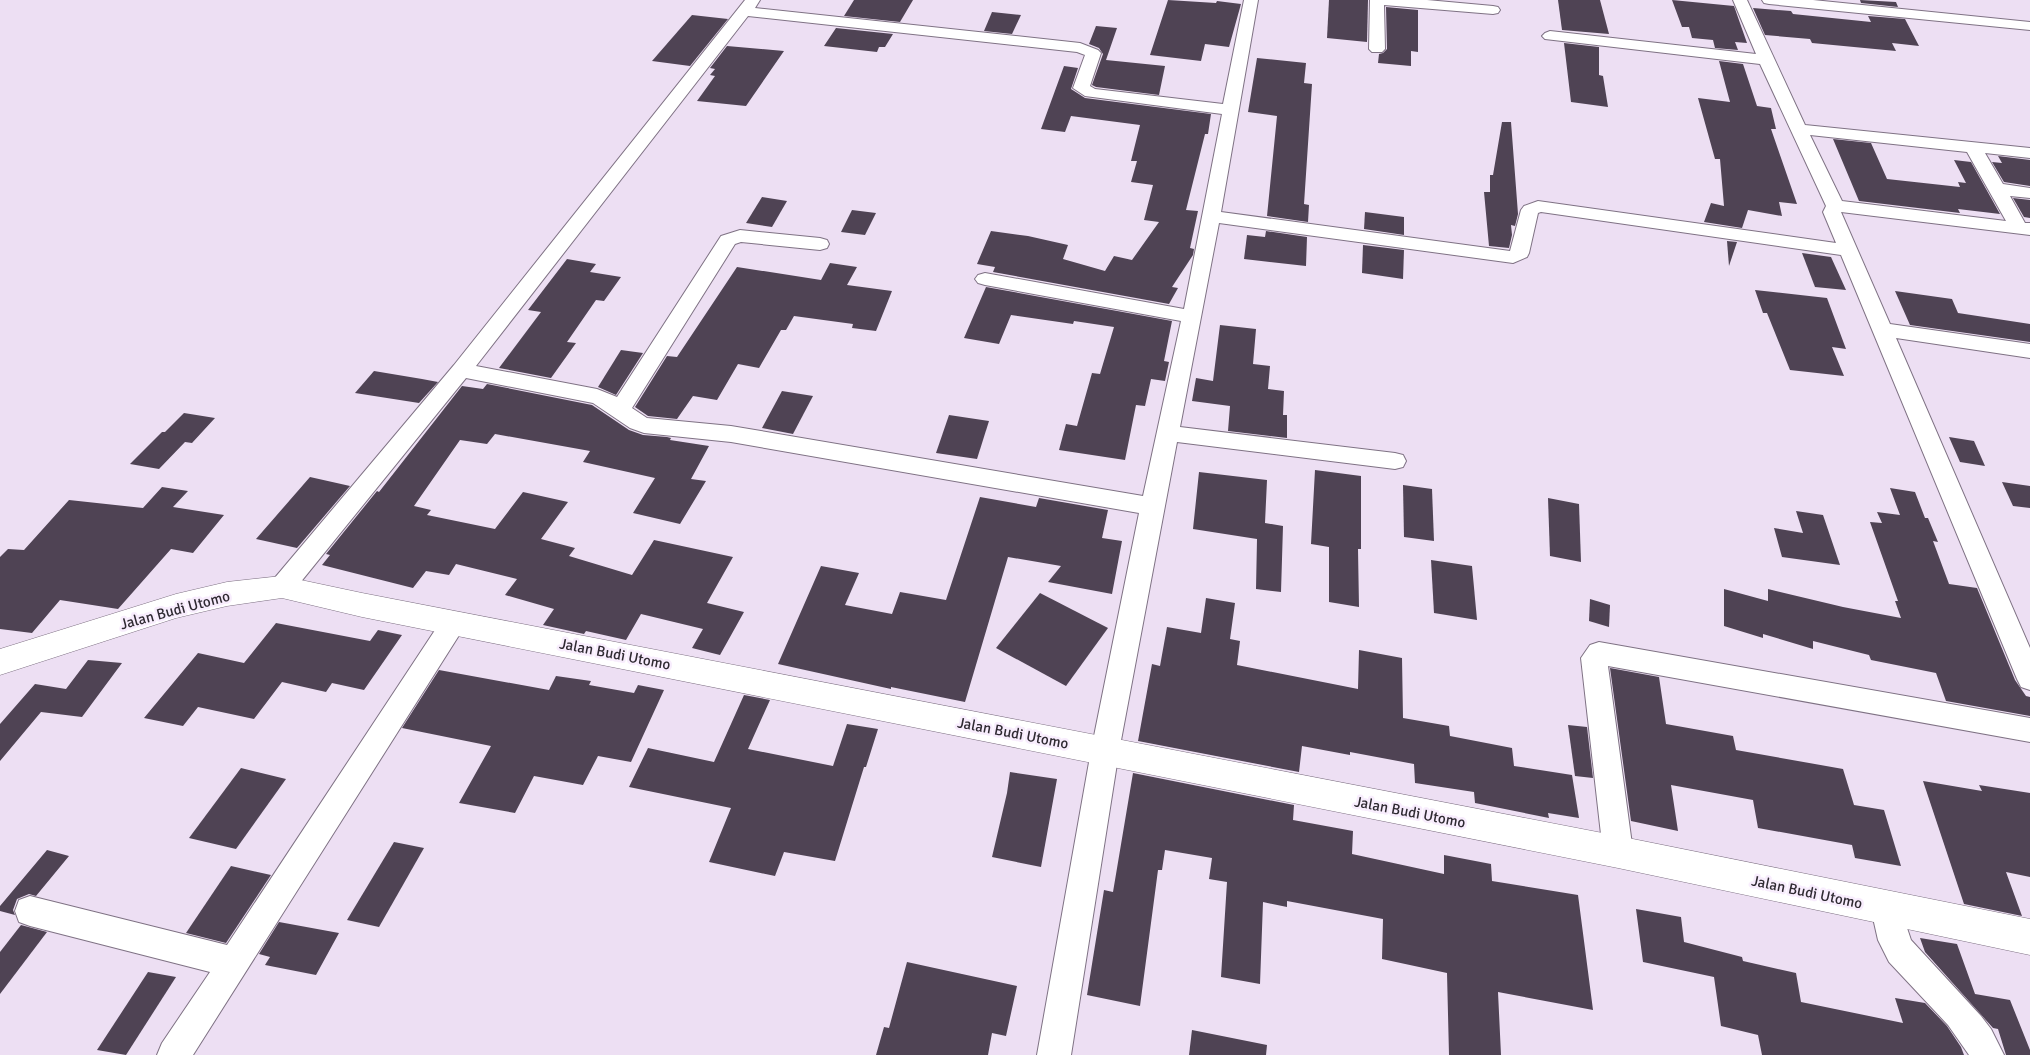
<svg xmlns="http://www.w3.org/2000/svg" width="2030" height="1055" viewBox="0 0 2030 1055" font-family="Signika,sans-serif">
<rect width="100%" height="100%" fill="#eddff3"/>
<!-- building -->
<g fill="#4f4354">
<path d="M854,0H913L900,22L844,16Z"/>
<path d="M1168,0L1216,3L1217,1L1241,4L1229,47L1205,44L1201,61L1150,55Z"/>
<path d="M1329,0H1368L1367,42L1327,38Z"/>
<path d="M1558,0H1600L1609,34L1562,30Z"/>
<path d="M1672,0L1734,6L1747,43L1735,42L1738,50L1715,48L1713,40L1692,38L1689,27H1682Z"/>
<path d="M1860,0L1896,2L1898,7L1861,3Z"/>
<path d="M1386,7L1418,10V52L1411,51V66L1378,63L1379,54L1383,53L1387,49Z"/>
<path d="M1753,8L1791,11L1793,14L1871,22L1868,16L1905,19L1919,46L1892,43L1896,51L1812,43L1810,39L1765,35Z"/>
<path d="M992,12L1021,15L1012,34L984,31Z"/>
<path d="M692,15L728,19L690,66L652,61Z"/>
<path d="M1096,26L1117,28L1106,60L1165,66L1159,95L1096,87L1092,85L1103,54L1099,48L1089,44Z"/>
<path d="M836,28L893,34L885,47H879L877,52L824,46Z"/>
<path d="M1564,43L1599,47V75L1603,76L1608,107L1571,102Z"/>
<path d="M727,46L784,51L746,106L697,101L715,76L710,75L715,69L710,68Z"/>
<path d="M1257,58L1306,63L1304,83L1312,84L1304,204L1309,205L1308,222L1267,216L1277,116L1248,112Z"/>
<path d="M1719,61L1743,64L1757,106L1771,108L1776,129H1771L1797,204L1779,202L1782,216L1748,210L1742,228L1704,222L1711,203L1724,206L1720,159H1715L1698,98L1730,102Z"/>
<path d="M1064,66L1078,68L1071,89L1085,98L1211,114L1208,134H1205L1186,210L1198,211L1190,248L1194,249L1193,255L1172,287L1178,288L1169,304L993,272L995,267L977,264L991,231L1028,236L1068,245L1063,259L1105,271L1114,256L1132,260L1159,222L1144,220L1153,185L1131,182L1137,161H1131L1140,125L1071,116L1065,132L1041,129Z"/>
<path d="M1502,122H1511L1518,214L1515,226L1511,225L1512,235L1509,248L1489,246L1484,192H1490V175H1493Z"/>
<path d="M1833,139L1871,143L1887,179L1960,187L1958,182L1966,183L1954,160L1971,162L2000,214L1958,209L1960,213L1859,201Z"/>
<path d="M1998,156L2030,160V186L2004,182L1992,162L2002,163Z"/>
<path d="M762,197L787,201L772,227L746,223Z"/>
<path d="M2013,198L2030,200V218L2024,217Z"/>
<path d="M852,210L876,213L865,235L841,232Z"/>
<path d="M1365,212L1404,217V235L1364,229Z"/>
<path d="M1266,231L1307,237L1306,266L1244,259L1247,235L1265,237Z"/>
<path d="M1727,241L1737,242L1729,266Z"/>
<path d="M1363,245L1404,250L1403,279L1362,273Z"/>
<path d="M1802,253L1831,257L1846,290L1815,287Z"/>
<path d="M567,259L596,264L590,272L621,277L604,301L596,300L567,342L576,343L551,378L499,368L541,312L528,310Z"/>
<path d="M830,263L857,267L847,285L892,291L876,331L852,328L853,324L794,316L786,330H781L759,368L738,364L717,400L693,396L677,419L648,416L635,407L667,356L677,357L737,267L821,280Z"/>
<path d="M986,287L1172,321L1164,361L1169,362L1165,381L1151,379L1145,406L1136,405L1125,460L1059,450L1066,424L1077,426L1092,373L1100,374L1114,327L1074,321L1073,324L1011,315L999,344L964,338Z"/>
<path d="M1755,290L1827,298L1846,349L1832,347L1844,376L1790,370L1767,313H1763Z"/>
<path d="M1895,291L1952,299L1958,313L2030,324V342L1910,325Z"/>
<path d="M1220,325L1256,329L1253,364L1270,366L1268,389L1284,391L1283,415H1287V438L1228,431L1230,406L1192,401L1196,378L1213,381Z"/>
<path d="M621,350L643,353L616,395L598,387Z"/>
<path d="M374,371L422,379L438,382L419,403L355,393Z"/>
<path d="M487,384L592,405L629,430L643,435L667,437L671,438L670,440L709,446L691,479L706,481L680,524L633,513L655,478L583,462L590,451L495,434L487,444L460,440L414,506L431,510L427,515L495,529L523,492L568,502L541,539L575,548L569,556L632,575L654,540L733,557L707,603L744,612L720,655L692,648L703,629L641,614L626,640L586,631L584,634L543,625L554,609L505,595L517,579L456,564L449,575L426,571L413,588L322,565L330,555L326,554L377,491L379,492L462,386L483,389Z"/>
<path d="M782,391L813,396L793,434L762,428Z"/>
<path d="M184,413L215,418L192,443L185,442L159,469L130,464L162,432H165Z"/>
<path d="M949,415L989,421L977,459L936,453Z"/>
<path d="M1949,437L1974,441L1985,466L1960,462Z"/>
<path d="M1315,470L1361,476V549H1358L1359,607L1329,602V547L1311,544Z"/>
<path d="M1199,472L1267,480L1265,523L1283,526L1281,592L1256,589L1257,539L1193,529Z"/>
<path d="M310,477L350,486L297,548L256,539Z"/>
<path d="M2002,482L2030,486V508L2013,506Z"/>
<path d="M1403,485L1432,489L1434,541L1404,537Z"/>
<path d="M162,487L188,491L173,507L224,515L193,553L171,549L118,609L60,600L32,633L0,629V557L8,549L24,550L69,500L143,508Z"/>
<path d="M1890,488L1915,492L1925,518H1928L1938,542L1933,541L1949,584L1977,588L2015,680L2026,696L2030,697V716L1946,701L1936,673L1871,660L1869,655L1813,641V649L1763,634V638L1724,626V589L1768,601V589L1843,607L1901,618L1895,601H1898L1870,522L1882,523L1877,512L1900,515Z"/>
<path d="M980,497L1036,507L1039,498L1108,510L1102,538L1122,541L1112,594L1048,582L1061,566L1008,557L965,702L891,687V689L778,664L821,566L859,573L845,605L892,614L900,592L946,600Z"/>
<path d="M1548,498L1579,504L1581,562L1550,556Z"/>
<path d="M1796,511L1823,515L1840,565L1782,557L1774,528L1803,533Z"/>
<path d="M1431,560L1472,566L1477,620L1434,613Z"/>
<path d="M1040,593L1108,628L1066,686L996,648Z"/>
<path d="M1206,598L1235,603L1230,639L1240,641L1237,665L1358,689L1359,650L1402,658L1403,718L1449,726L1450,736L1512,748L1514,766L1572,775L1579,818L1548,813L1549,818L1475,803L1474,792L1415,783L1414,764L1350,752V755L1302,746L1299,772L1138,741L1152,664L1160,666L1167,627L1201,633Z"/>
<path d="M1590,599L1610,605L1609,627L1589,621Z"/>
<path d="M276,623L370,641L378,630L402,635L364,690L332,683L326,692L282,682L254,719L198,707L183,726L144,718L198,653L244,663Z"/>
<path d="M88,660L122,663L82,717L41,712L0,761V724L35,684L66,689Z"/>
<path d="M1610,668L1659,677L1666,724L1733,736L1736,750L1843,769L1854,805L1884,810L1901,866L1855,858L1852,845L1758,828L1753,800L1671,785L1678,831L1631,821Z"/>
<path d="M439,670L549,690L556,676L591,681L589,685L634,693L638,685L664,690L631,762L598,756L583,785L534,776L515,813L459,803L491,746L402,728Z"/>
<path d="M744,695L770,700L748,749L833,766L847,724L878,729L866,767H864L835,861L784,852L775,876L709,862L731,808L629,787L648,748L714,762Z"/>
<path d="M1568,725L1587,727L1593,778L1575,776Z"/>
<path d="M241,768L286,779L236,849L189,838Z"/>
<path d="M1010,772L1057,779L1041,867L992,857L1007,793Z"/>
<path d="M1133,773L1294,805L1293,820L1353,831L1352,854L1444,874V855L1491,864L1492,881L1578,895L1593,1010L1498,992L1501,1055H1449L1447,973L1382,959L1383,919L1287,901V907L1263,902L1260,984L1221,977L1227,882L1209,879L1212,858L1165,850L1162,870H1158L1140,1006L1087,995L1104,890L1113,892Z"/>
<path d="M1923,781L1982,791L1979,785L2030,793V877L2006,872L2022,916L1964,904Z"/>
<path d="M394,842L424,848L379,927L347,920Z"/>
<path d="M47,850L69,856L36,896L29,894L17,899L13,910L15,915L0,911V906Z"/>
<path d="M231,866L271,875L226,943L186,933Z"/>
<path d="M1636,909L1681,917L1684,942L1742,957L1743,961L1796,973L1801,1002L1903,1023L1895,998L1925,1003L1947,1026L1961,1047L1964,1055H1762L1758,1035L1721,1026L1714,977L1643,962Z"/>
<path d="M279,922L339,933L316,975L265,965L270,957L259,954Z"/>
<path d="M21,925L47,932L0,994V952Z"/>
<path d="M1920,938L1957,944L1975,994L2010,1000L2030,1050V1055H2006L1998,1029L1993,1028L1925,952Z"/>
<path d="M907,962L1017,986L1006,1036L992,1033L988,1055H876L884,1027L889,1028Z"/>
<path d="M148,972L176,977L126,1055L97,1050Z"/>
<path d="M1192,1030L1267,1045L1266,1055H1189Z"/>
</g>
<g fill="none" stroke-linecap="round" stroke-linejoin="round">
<defs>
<g id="street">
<path d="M745,0H760L755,8L1080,43L1098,50L1101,53L1090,86L1095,89L1223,104L1244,0H1258L1221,212L1510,251L1521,210L1524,206L1538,201L1836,243L1823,212L1826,206L1760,64L1545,39L1542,36L1545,33L1550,31L1756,54L1733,0H1747L1805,125L2030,148V158L1985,153L2003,184L2030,188V198L2010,196L2025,223H2030V235L1841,212L1890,324L2030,344V358L1896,338L2030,648V690L2021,687L2017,679L1841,255L1541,212L1538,213L1529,253L1527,257L1513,263L1219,223L1180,427L1395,453L1403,455L1406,461L1403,467L1395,469L1177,442L1119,751L1071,1055H1037L1091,751L1139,513L731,442L644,433L630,428L593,403L466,378L291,594L282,597L273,594L270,587L273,580L454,365ZM748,16L1077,52L1085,55L1073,88L1085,96L1222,114L1184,309L985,273L978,275L975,279L978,283L985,285L1181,321L1143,496L731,426L647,418L632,408L735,244L741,242L820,250L827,248L829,244L827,240L820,238L740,230L721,236L617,397L597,389L476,366ZM1810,135L1967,152L2006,221L1842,201Z"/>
<path d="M1370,0H1427L1493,6L1498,7L1500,10L1498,13L1493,14L1384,5L1385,49L1382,52H1372L1369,49Z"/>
<path d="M1762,0H1813L2030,22V30L1769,4L1764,3Z"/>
<path d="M454,612L463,615L467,622L463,629L193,1055H157L162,1043L210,972L30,926L19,922L15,911L19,900L30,896L227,945L445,615Z"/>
<path d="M1599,642L2030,718V742L1608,666L1633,852L1628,862L1618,866L1608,862L1603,852L1581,658L1590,645Z"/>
<path d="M1886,894L1897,898L1911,940L1981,1016L1991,1029L2004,1055H1969L1948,1025L1889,962L1878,940L1871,909L1875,898Z"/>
</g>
<path id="secondary" d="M282,576L362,593L1618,836L2030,919V955L1618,868L362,617L282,598L227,606L176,618L0,675V649L176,594L227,582Z"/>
</defs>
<!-- street casing -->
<use href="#street" stroke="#7f7284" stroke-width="2"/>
<!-- secondary casing -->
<use href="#secondary" stroke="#7f7284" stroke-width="1"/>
<!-- street -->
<use href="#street" fill="#fff" fill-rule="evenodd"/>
<!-- secondary -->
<use href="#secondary" fill="#fff" fill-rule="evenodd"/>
</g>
<g text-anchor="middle" stroke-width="5" stroke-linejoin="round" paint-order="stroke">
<!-- street labels -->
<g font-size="15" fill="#2f2a32" stroke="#f8edfd">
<text transform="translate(175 610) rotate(-15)" y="5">Jalan Budi Utomo</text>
<text transform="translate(615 654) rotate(11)" y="5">Jalan Budi Utomo</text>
<text transform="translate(1013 733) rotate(11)" y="5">Jalan Budi Utomo</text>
<text transform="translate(1410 812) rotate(11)" y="5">Jalan Budi Utomo</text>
<text transform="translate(1807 892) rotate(12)" y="5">Jalan Budi Utomo</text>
</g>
</g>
</svg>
